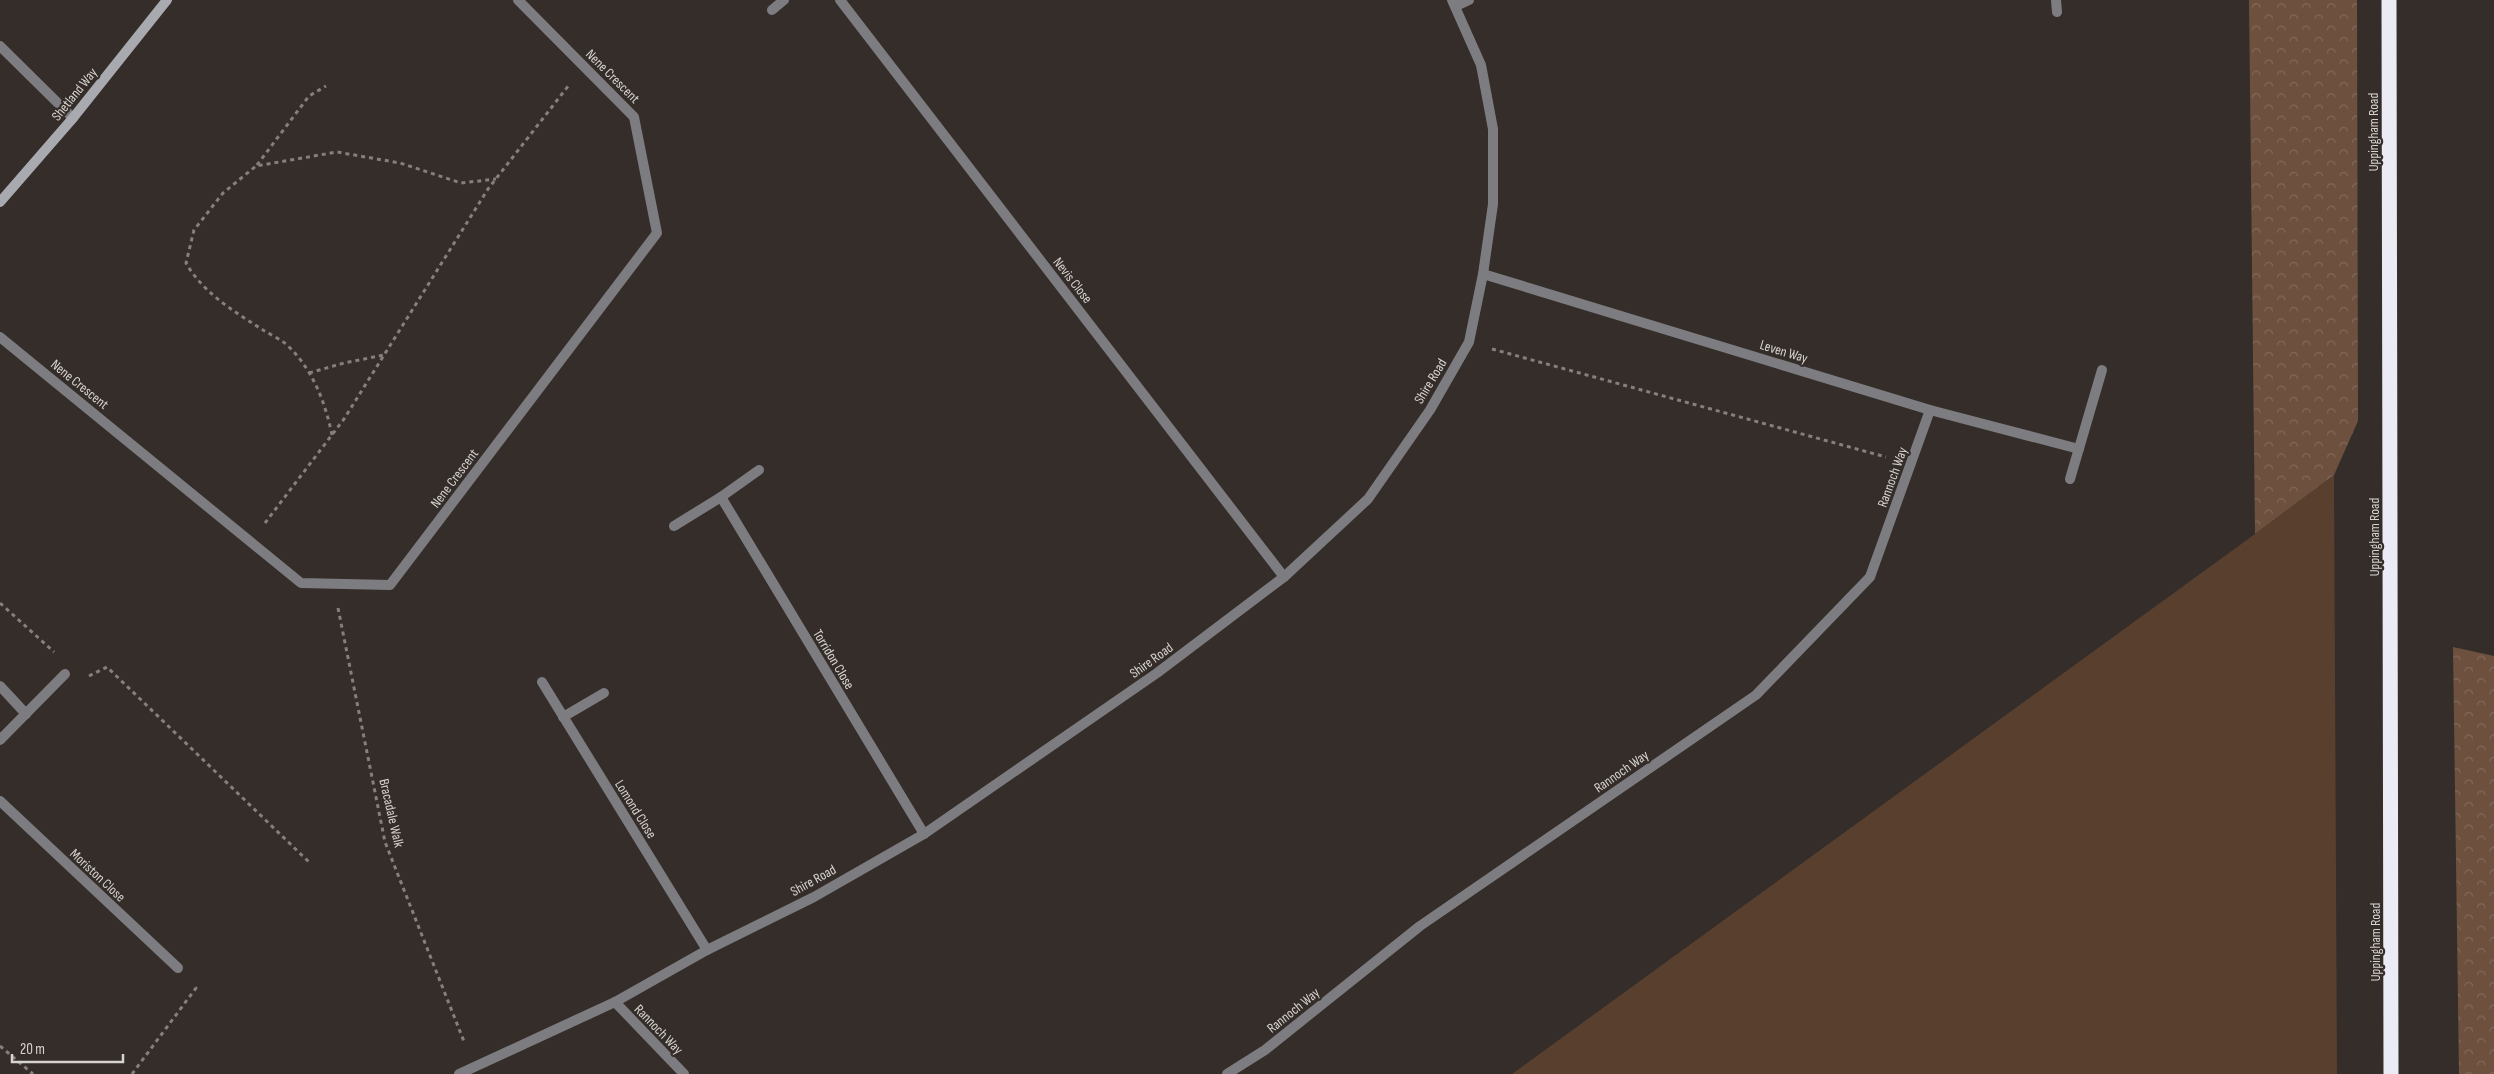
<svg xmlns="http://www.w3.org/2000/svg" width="2494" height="1074" viewBox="0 0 2494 1074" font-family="'Sofia Sans Condensed',sans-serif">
<defs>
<pattern id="forest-crowns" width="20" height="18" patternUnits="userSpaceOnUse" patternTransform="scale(1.25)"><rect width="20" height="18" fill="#6d513e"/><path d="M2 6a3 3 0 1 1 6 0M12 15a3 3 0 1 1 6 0" fill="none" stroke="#816959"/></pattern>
</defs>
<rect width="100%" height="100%" fill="#342d29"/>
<!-- green -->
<path fill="#593f2e" d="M2334,475L2337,1074H1512L2255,534Z"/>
<!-- forest -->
<g fill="url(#forest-crowns)">
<path d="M2249,0H2357L2358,421L2334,475L2255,534Z"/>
<path d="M2453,647L2494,656V1074H2459Z"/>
</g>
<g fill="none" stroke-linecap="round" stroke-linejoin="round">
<!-- path -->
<g stroke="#85807c" stroke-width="3" stroke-dasharray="4 4" stroke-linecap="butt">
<path d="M257,165L309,96L326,86"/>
<path d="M1492,349L1886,457"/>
<path d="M309,373L344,363L384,355"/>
<path d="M332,435C325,401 312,368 286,344C279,339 270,334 263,330C235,312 203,293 186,263L194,230L223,193L256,166L337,152L400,163L461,183L496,179"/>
<path d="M265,523L344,419L488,189L569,85"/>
<path d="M0,603L54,652"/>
<path d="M338,608L385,842L465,1044"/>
<path d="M89,676L107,667L310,863"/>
<path d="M0,1046L33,1074"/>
<path d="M132,1074L196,988L194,986"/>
</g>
<!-- street -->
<g stroke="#7d7d81" stroke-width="10">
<path d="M840,0L1284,577"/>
<path d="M2056,0L2057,12"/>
<path d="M1456,6L1469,0"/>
<path d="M772,10L784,0"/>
<path d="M0,46L73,118"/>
<path d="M1483,274L1930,410L2079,449"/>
<path d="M0,337L301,583L390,585L657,233L634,117L518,0"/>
<path d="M2070,479L2102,370"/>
<path d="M721,497L924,834"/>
<path d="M674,526L721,497L759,470"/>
<path d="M542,682L707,950"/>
<path d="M0,686L26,714"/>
<path d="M563,717L604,693"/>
<path d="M0,740L65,674"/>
<path d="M0,801L178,968"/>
<path d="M615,1002L684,1074"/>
<path d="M459,1074L615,1002L707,950L814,897L924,834L1157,673L1284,577L1368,499L1430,410L1469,342L1483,274L1493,204V129L1481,65L1452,0"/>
<path d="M1227,1074L1265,1050L1420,926L1756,695L1870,577L1930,410"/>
</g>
<!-- secondary -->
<path stroke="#a9a9b0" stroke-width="10" d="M0,202L73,118L167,0"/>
<!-- highway -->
<path stroke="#eaebf5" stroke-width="15" d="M2389,0L2391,1074"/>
</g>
<g text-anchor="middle" stroke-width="4.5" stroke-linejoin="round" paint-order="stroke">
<!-- street labels -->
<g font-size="14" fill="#d7d3d0" stroke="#342d29">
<text transform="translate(613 76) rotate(45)" y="5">Nene Crescent</text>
<text transform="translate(74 94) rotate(-51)" y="5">Shetland Way</text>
<text transform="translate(2373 132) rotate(-90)" y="5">Uppingham Road</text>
<text transform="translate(1073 280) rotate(52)" y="5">Nevis Close</text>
<text transform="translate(1784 351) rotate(17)" y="5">Leven Way</text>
<text transform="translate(1430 381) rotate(-59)" y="5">Shire Road</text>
<text transform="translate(80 384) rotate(39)" y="5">Nene Crescent</text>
<text transform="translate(1892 477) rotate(-70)" y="5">Rannoch Way</text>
<text transform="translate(454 478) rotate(-53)" y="5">Nene Crescent</text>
<text transform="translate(2374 537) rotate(-90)" y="5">Uppingham Road</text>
<text transform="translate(834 659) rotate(59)" y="5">Torridon Close</text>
<text transform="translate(1151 660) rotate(-36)" y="5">Shire Road</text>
<text transform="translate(1621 771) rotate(-35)" y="5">Rannoch Way</text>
<text transform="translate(636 809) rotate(58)" y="5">Lomond Close</text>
<text transform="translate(392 813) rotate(77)" y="5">Bracadale Walk</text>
<text transform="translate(98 875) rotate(43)" y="5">Moriston Close</text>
<text transform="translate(813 880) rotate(-29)" y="5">Shire Road</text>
<text transform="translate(2375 942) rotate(-90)" y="5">Uppingham Road</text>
<text transform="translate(1293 1010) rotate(-39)" y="5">Rannoch Way</text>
<text transform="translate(659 1029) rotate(46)" y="5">Rannoch Way</text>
</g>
</g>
<!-- scale -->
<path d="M12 1054v8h111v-8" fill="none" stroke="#d7d3d0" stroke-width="2.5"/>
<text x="20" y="1054" font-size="15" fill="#d7d3d0" stroke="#342d29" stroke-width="4" paint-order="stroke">20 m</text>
</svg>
